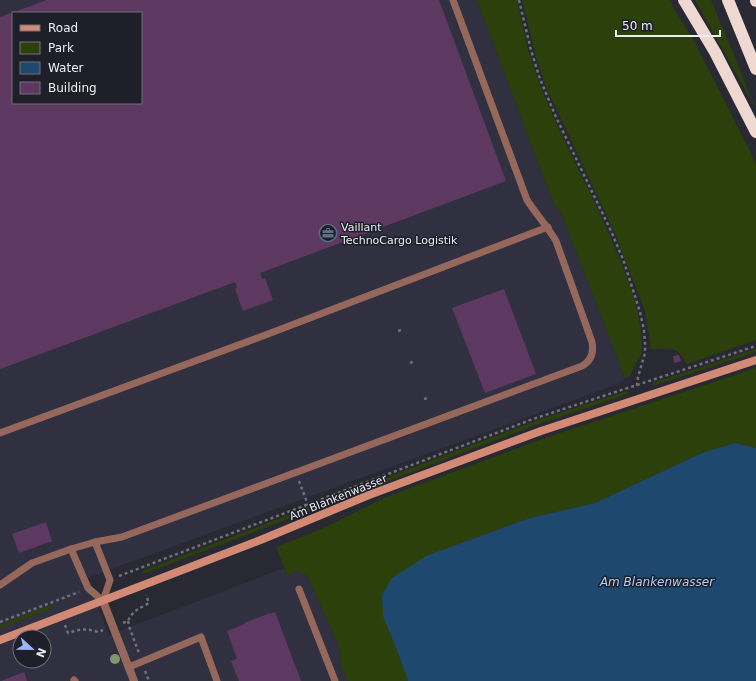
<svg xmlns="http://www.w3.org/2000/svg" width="756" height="681" viewBox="0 0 756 681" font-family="'DejaVu Sans',sans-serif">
<rect width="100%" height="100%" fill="#292933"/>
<!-- built -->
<path fill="#303041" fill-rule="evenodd" d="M0,0H477L554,205L561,213L625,378L618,384L87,578L109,635L284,568L287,575L297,571L307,575L339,647L341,666L348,681H0ZM13,13H141V103H13ZM20,637H44V661H20Z"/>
<!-- green -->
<g fill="#2c400b">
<path d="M477,0H517C521,17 524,34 528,50C535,73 544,96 554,118C578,171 607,223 627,278C636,303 643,328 642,354L640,355L630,376L625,378L561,213L554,205Z"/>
<path d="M522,0H669L696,45L750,151L756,166V340L687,364C675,344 673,349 651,349L645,311L614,231L546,87L537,60Z"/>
<path d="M695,0H711L756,109Z"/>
<path d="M756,349V352L653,386V383Z"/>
<path d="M756,368V448L735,443L702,453L595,503L530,518L428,555L399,655L408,681H348L341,666L339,647L307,575L297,571L287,575L276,547L317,531L386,497L545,438Z"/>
<path d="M627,391L628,394L536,425L143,574L142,571L535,421Z"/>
<path d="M51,605L54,606L55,607L0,629V625Z"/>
</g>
<!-- water -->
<path fill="#1f486f" d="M735,443L756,448V681H408L399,655L383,616L382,595L392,578L428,555L530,518L595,503L702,453Z"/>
<!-- building -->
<g fill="#5d3962" fill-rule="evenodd">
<path d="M47,0H439L506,181L260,273L262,279L265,278L273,300L243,311L235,289L237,288L235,282L0,369V17ZM13,13H141V103H13Z"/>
<path d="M504,289L536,374L485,393L452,308Z"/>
<path d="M679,355L681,361L674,363L673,356Z"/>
<path d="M46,522L52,541L19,553L12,534Z"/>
<path d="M275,612L301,681H239L231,661L237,659L227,631L245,624L244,623L270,613V614Z"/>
<path d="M24,672L27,681H1Z"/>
</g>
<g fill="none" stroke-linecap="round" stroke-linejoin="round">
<!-- path -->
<g stroke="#707079" stroke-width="2.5" stroke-dasharray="3 3" stroke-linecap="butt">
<path d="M519,0L531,50L540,79L556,117L612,233L624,262L640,312L644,330L645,344V353L638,377L637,386"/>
<path d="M398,331L403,329"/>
<path d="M410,363L414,361"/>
<path d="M424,399L428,398"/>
<path d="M299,481L308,505"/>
<path d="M119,576L533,419L756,346"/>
<path d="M128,621L130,629L139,653"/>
<path d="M0,622L79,592"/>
<path d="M123,623L128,621C132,611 140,608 149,603L146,595"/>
<path d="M65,625L68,633C79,629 87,628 98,632L103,630"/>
<path d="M145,671L149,681"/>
</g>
<!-- lane -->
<g stroke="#96685b" stroke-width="7">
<path d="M0,433L268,334L548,227"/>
<path d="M71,549L88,588L103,601L110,580L95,542"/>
<path d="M0,585L32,563L71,549L95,542L122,537L582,366C591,361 594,353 592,342L556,241C547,226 536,214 527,200L453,0"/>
<path d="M299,589L335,681"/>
<path d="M129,667L201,637L217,681"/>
<path d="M74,680L75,681"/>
</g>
<!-- street -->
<path stroke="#96685b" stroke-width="8" d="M103,601L134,681"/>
<!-- secondary -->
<path stroke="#d38a75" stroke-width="8" d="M0,640L263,539L369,495L541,431L756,360"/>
<!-- highway -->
<g stroke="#efd8d1" stroke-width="12">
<path d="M684,0L715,52L756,132"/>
<path d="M728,0L756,69"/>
<path d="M756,0V1"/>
</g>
</g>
<!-- trees -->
<circle fill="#81956e" cx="115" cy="659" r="5"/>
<!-- icons -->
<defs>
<symbol id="office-ring" viewBox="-11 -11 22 22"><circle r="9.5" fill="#1f1f29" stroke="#5c6f8a" stroke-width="1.5"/><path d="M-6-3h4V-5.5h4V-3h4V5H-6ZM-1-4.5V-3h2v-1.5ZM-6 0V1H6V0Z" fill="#5c6f8a"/></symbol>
</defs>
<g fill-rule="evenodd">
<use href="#office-ring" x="318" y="223" width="20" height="20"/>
</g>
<g text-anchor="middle" stroke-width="3" stroke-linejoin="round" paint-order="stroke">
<!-- poi labels -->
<g font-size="11" fill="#ecedf4" stroke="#1f1f29" text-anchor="start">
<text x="341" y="231">Vaillant<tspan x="341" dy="13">TechnoCargo Logistik</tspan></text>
</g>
<!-- street labels -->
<g font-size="11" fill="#ecedf4" stroke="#1f1f29">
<text transform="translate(338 497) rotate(-22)" y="4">Am Blankenwasser</text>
</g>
<!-- water labels -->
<g font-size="12" font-style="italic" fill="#abcff6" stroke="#1f1f29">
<text x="657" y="586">Am Blankenwasser</text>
</g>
</g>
<!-- legend -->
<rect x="12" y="12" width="130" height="92" fill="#1f1f29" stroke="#71717a"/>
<rect x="20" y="25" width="20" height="6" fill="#d38a75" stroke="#71717a"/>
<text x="48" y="32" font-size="12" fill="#ecedf4">Road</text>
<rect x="20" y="42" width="20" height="12" fill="#2c400b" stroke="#71717a"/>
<text x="48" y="52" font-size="12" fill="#ecedf4">Park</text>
<rect x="20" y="62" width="20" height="12" fill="#1f486f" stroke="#71717a"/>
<text x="48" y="72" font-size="12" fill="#ecedf4">Water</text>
<rect x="20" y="82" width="20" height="12" fill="#5d3962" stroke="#71717a"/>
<text x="48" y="92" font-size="12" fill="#ecedf4">Building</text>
<!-- north arrow -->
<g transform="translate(32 649) rotate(112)"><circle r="19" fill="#1f1f29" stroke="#71717a"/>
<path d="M0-3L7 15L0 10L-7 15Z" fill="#9ab5fd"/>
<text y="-6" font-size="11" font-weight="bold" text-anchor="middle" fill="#ecedf4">N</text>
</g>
<!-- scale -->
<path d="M616 30v6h104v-6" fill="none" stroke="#ecedf4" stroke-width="2"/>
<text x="622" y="30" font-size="12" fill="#ecedf4" stroke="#1f1f29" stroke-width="3" paint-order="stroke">50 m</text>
</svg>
